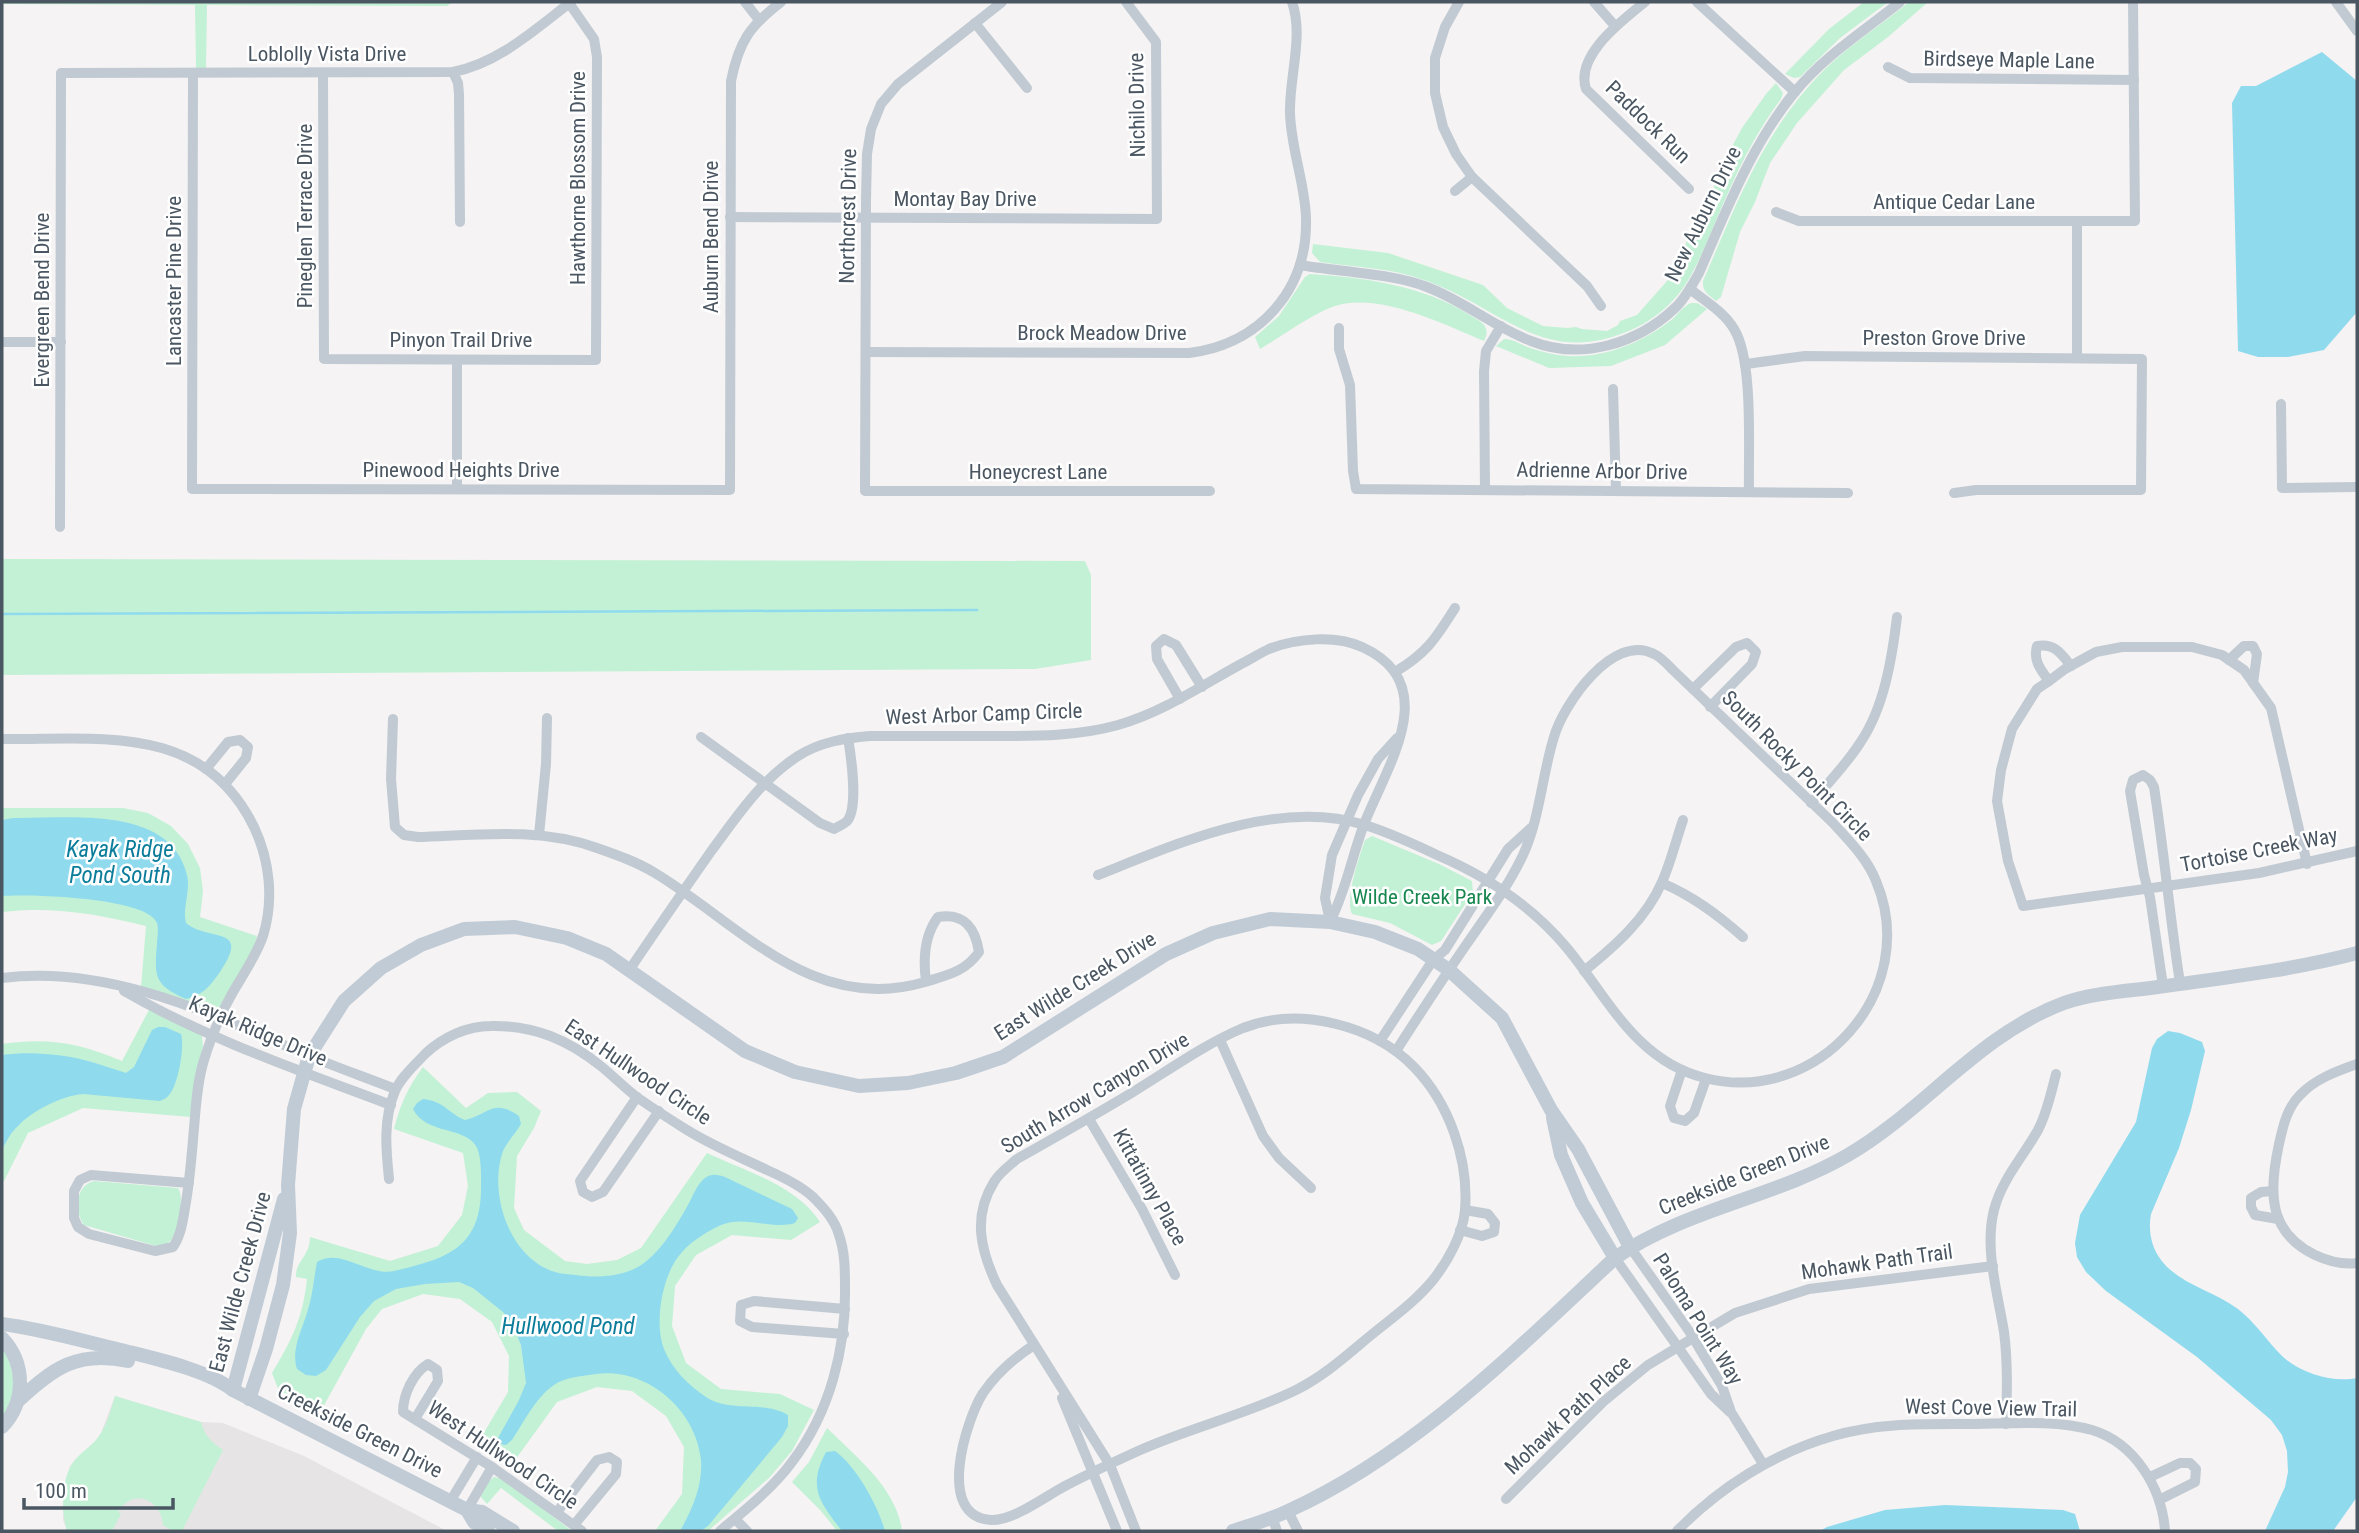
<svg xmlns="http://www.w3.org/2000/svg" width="2359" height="1533" viewBox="0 0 2359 1533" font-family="'Roboto Condensed',sans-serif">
<rect width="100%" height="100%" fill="#f5f3f3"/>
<!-- education -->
<path fill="#e6e4e5" d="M115,1396L201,1422L223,1423L304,1456L447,1531H67L63,1520V1507L70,1466L83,1452L92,1446L101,1433Z"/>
<!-- green -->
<g fill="#c3f1d5">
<path d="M2,2H453L447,6L207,5L206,68H196L195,5L2,4Z"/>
<path d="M1864,2H1888L1840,38L1800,77L1794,78L1785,74L1829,29Z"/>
<path d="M1909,2H1928L1888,37L1844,70L1797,123L1770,163L1755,202L1740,232L1721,297L1716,301C1709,295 1702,292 1703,281C1737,203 1763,131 1825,69C1851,44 1881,25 1909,2Z"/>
<path d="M1776,83L1783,93L1781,99C1761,126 1745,155 1731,186C1716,218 1705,252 1687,282C1673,305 1650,323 1626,332C1541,367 1498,305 1424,280C1392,268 1354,267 1320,262L1312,253L1313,244L1388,253L1483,285L1507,308L1543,326L1567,328L1576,327L1582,329L1607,331L1618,325L1620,321L1637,315L1675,272L1696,217L1708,206L1714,196V180L1742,128L1766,94Z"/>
<path d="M1310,274C1362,277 1424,286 1468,314C1480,321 1492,326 1484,341C1443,324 1379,292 1335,306C1313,313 1281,337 1260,349L1255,337L1279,316L1305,277Z"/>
<path d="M1691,303H1697L1707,309L1665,345L1611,366L1549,368L1496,346L1504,339C1514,339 1521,345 1530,348C1542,352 1555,355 1568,356C1605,358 1641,343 1670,321C1678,315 1682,307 1691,303Z"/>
<path d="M2,559L1085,561L1091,575V660L1035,669L2,675Z"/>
<path d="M2,808H123L148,813L171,826L188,844L200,868L203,891L200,917L257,936L253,950L221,1005L216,1010L208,1009L141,987L146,926C98,914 52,906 2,912Z"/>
<path d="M1372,836L1439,864L1472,881L1473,892L1441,941L1432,945L1390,923L1352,914C1345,896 1359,858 1365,840Z"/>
<path d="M149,1010L202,1036L203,1047L197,1071L191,1117L83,1108L28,1133L2,1185V1044C48,1037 80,1043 122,1061Z"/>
<path d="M423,1067L466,1108L488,1093L517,1092L541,1111L534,1128L517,1156L514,1208L524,1230L565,1261L587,1264L617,1260L641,1248L707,1153C745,1171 796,1185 820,1222L791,1240L732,1235L696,1255L675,1286L672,1326L686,1363L721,1389L780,1394L814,1410L792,1451L769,1478L708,1531H655L682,1494L684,1447L666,1416L632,1391L597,1387L557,1402L510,1467L476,1446L508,1392L509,1356L492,1322L460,1299L423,1294L382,1309L366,1329L322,1409L279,1391L272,1373C292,1340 303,1317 307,1279L296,1277C295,1262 310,1256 310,1237L390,1261L438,1246L462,1215L468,1186L463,1153L394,1129C400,1105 408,1087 423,1067Z"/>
<path d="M94,1181L178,1188C185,1197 178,1230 172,1239C168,1244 163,1246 156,1246L84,1225C74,1211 75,1186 94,1181Z"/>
<path d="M2,1344L8,1353L16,1390L2,1419Z"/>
<path d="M115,1396L201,1422C205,1436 211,1442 223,1450L182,1531H173L163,1525C161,1499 133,1487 118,1512L121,1514L112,1531H67C61,1512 61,1478 74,1461C83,1450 94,1445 101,1433C108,1422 111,1409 115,1396Z"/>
<path d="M827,1428C855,1456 897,1488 902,1531H837L821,1511L792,1482L809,1462Z"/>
<path d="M494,1477L503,1479L572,1531H558L501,1488L487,1504L480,1496L489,1481Z"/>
</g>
<!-- water -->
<g fill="#90daee">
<path d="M2322,52L2357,81V312L2324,350L2288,357H2258L2238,351L2232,103L2241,86H2256Z"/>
<path d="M13,818C68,819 170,804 187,875C191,891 182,908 186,923C209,942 252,925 220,972C210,986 202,996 186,999C155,985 154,978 157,944C157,938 159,930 157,923C147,897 28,894 2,896V820Z"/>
<path d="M158,1027H165L181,1034C185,1046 178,1086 169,1095C166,1099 164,1099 160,1101L83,1094C62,1096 33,1110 18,1126C11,1132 6,1142 2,1150V1055C31,1051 66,1054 95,1063C105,1066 116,1070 126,1073L134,1067L152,1030Z"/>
<path d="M2168,1031L2180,1033L2202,1042L2205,1051L2191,1110L2179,1148L2151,1214C2148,1230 2151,1247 2161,1260C2179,1284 2214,1291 2238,1309C2255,1322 2267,1341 2282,1356C2300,1373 2333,1383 2357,1378V1497L2333,1531H2265L2285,1487L2288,1472L2287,1451L2282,1435L2271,1420L2197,1357L2106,1291L2086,1272L2077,1257L2075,1243L2080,1215L2136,1122L2152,1048L2157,1039Z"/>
<path d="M423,1099C444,1101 448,1113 465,1120C489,1114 494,1098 519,1116L521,1124C516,1133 507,1142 503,1151C488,1193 509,1258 555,1272C561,1274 569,1274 576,1275C596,1278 620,1277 638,1267C660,1254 676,1226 688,1205C693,1196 697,1184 705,1178C712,1173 718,1175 725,1177L792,1209L798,1218L795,1223C772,1230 744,1215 721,1225C706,1232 688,1243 678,1257C662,1278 654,1324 664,1349C672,1369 688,1385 706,1397C730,1413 763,1400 788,1415V1426L782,1437L708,1526L701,1531H680C692,1510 703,1485 701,1460C696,1409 646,1367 596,1374C583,1376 565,1377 554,1385C536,1397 524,1422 512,1440L506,1445L500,1444L498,1438L519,1400L526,1383L521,1345L512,1323L503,1312L473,1288L459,1282L425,1284L396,1289L374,1301L360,1317L326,1370L316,1376L306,1375L297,1369C290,1348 304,1327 309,1306C313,1292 314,1277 317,1262C341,1247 368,1277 394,1271C445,1259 481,1249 481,1188C481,1176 482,1157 476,1146C464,1126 426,1135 413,1109L417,1103Z"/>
<path d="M835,1451C857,1467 878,1506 885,1531H842C820,1502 807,1488 826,1452Z"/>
<path d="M1945,1505L2063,1510L2075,1514L2080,1531H1820L1827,1527L1885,1510Z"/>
</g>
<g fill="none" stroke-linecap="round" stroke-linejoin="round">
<!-- stream -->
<path stroke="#90daee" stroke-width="2.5" d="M2,614L977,610"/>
<!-- street -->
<g stroke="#c1cad2" stroke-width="10">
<path d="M745,2L759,20"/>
<path d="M1002,2L898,84L881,104L871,129L867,154L866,200L865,491H1210"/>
<path d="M1459,2L1445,27L1435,58V93L1443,127L1456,154L1472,177L1587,286L1601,306"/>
<path d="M1594,2L1615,26"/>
<path d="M1645,2C1622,21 1575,55 1586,89L1689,189"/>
<path d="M1697,2L1795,92"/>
<path d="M2336,2L2357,31"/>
<path d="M975,23L1027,88"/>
<path d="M1888,67L1910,78L2134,80"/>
<path d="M453,72L458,83L459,94L460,222"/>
<path d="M193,74L192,489L730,490L731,81C739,41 750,26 781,2"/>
<path d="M323,74L324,359L596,360L597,57L594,39L569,3"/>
<path d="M1455,191L1472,177"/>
<path d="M1776,212L1799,221H2135L2133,2"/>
<path d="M730,217L1157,219L1156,42L1126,2"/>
<path d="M2077,221V357"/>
<path d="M1300,265C1339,272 1391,273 1427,287C1464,301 1494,327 1531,341C1581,361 1637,344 1675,308C1685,299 1692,285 1699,273C1726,211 1751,146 1794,93C1824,56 1864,31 1900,2"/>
<path d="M1690,289C1705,301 1724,312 1734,329C1754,361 1748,452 1749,492"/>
<path d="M1339,328V349L1350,385L1353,471L1356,489L1848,493"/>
<path d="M2,342H61"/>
<path d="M866,352L1189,353C1259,344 1308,291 1306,218C1305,183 1291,149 1290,113C1289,77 1304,36 1292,2"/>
<path d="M457,360V489"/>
<path d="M1746,364L1805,356L2142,359L2141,490H1976L1954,493"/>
<path d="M1613,389L1616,490"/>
<path d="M2281,404L2282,488L2357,487"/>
<path d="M1485,490L1484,371L1486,351L1501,326"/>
<path d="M60,527L61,73L453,72C499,63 534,30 571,2"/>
<path d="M2229,660L2244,646H2253L2257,654L2253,683"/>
<path d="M1395,672C1427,653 1436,638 1455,608"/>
<path d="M2049,681C2040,669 2033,660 2037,646C2054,643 2061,653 2071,666"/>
<path d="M1693,689L1736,647L1747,643L1756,652L1752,664L1710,707"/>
<path d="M1180,699L1157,659L1156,646L1164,639L1176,645L1202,687"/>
<path d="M393,719L391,779L395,827L404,835L418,837C477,835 539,827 597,848C617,855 637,862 655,873C741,925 813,1015 925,982C947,975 965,972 979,952C975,927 964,913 938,917C924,936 923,959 926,981"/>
<path d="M701,737L820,823L834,829C839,826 845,824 848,820C858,805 851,756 848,738"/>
<path d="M2,739C99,740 203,722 254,827C270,861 274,900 263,936C256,956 244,973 233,992C221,1013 211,1037 204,1060C197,1082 196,1106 194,1128C192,1153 190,1178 186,1202C183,1218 182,1234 173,1247L155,1251L89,1234L78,1227L74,1218V1191L80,1180L91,1175L189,1183"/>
<path d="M206,769L228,742L240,740L248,747L246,758L225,784"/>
<path d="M1811,803C1827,784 1846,765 1860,743C1884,708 1892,659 1897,617"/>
<path d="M539,835L546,764L547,718"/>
<path d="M2307,864L2271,708L2244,670L2222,655L2192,647H2122L2096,652L2065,669L2049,681L2037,689L2012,729L2001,770L1997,801L2008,861L2023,906L2259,873L2357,851"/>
<path d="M1098,875C1179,843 1277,798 1365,825C1390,833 1414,844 1437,855C1486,876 1533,907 1567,948C1608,998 1636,1061 1705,1078C1818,1107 1922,990 1876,881C1867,858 1849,841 1833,823L1674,671C1668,665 1661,657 1654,654C1613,632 1563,705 1554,737C1542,775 1540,818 1523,855C1508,887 1486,916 1466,945C1442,980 1419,1015 1396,1051"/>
<path d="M1662,883C1693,896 1718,915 1743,937"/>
<path d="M1330,921L1325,898L1332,855L1358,795L1378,759L1397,738"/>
<path d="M630,969C657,929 684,890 712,850C738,815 761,780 798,756C820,742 845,738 870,736C909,736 948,736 987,736C1031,736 1075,737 1118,725C1163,712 1201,686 1241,664C1251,659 1260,653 1269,649C1297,638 1336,635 1362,647C1446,685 1384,770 1363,827C1351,860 1346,890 1330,922"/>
<path d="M1584,971C1615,946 1646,919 1662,882C1671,862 1676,840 1683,820"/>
<path d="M2,978C107,964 211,1014 305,1054C335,1067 365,1077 395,1089"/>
<path d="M2163,986L2150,897L2144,875L2130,791L2133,780L2143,775L2150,780L2154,787C2164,852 2170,918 2180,983"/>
<path d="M124,991C207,1039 301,1071 391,1105"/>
<path d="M1220,1040L1263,1136L1279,1158L1311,1188"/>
<path d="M1380,1041L1433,960L1445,950L1508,849L1531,828"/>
<path d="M2357,1064C2337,1071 2315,1079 2300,1095C2287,1108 2283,1126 2279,1144C2269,1190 2267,1232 2315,1255C2328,1261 2344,1265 2357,1263"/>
<path d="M1682,1070L1670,1106L1674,1118L1685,1121L1694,1113L1706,1079"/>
<path d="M637,1097L580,1181L583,1192L592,1197L603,1192L659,1111"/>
<path d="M1089,1119L1142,1209L1175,1275"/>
<path d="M389,1179C386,1150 383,1119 395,1091C401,1077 415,1065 425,1054C443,1037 467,1026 491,1026C534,1025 569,1040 602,1067C614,1077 626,1089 638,1098C654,1109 671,1120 687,1130C713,1146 740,1157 767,1170C783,1177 800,1185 813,1197C824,1208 835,1220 839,1235C845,1252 845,1270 845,1288C846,1349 830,1412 792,1462C773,1488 745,1510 720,1531"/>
<path d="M2273,1191L2261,1192L2251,1198V1207L2255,1215L2278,1219"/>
<path d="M1460,1230L1482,1236L1494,1232L1495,1223L1488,1214L1465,1210"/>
<path d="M1630,1247L1689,1331L1722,1386L1731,1412L1763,1464"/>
<path d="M1615,1258L1711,1394L1730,1412"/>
<path d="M844,1334L752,1327L740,1321L741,1305L754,1301L845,1309"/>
<path d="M1034,1345C1014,1358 997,1373 983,1393C966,1420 935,1517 991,1520C1014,1521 1047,1495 1067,1485C1090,1473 1114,1462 1138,1451C1189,1428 1245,1415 1296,1390C1324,1376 1346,1356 1370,1336C1392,1318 1415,1302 1433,1280C1448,1261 1463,1234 1465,1210C1469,1159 1449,1103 1414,1067C1373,1025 1299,1006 1243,1028C1205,1044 1169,1070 1133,1092C1095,1115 1056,1137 1017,1159C1009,1166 999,1173 994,1182C972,1217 981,1251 997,1285L1110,1465L1136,1531"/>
<path d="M1062,1398L1117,1531"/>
<path d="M415,1419L438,1381L437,1370L428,1364C413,1373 403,1395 403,1412L492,1467L582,1531"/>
<path d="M2006,1424C2007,1393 2008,1363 2004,1332C1998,1294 1984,1249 1994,1210C2002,1179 2023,1157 2038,1130C2047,1113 2051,1093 2056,1074"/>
<path d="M2150,1477L2180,1463H2190L2196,1469L2195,1482L2159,1500"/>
<path d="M1506,1499L1603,1402L1648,1365L1735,1313L1809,1289L1993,1266"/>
<path d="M451,1500L477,1457"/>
<path d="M467,1510L492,1467"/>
<path d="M1288,1511L1298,1531"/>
<path d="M557,1512L597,1460L609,1457L617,1462L616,1474L574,1525"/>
<path d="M1272,1517L1277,1531"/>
<path d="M735,1519L747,1531"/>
<path d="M1677,1531C1720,1487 1774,1453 1833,1436C1876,1423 1921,1424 1965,1424C2004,1424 2054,1419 2092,1430C2135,1443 2162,1488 2165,1531"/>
</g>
<!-- secondary -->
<g stroke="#c1cbd6" stroke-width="14">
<path d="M1553,1118L1561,1155L1582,1203L1615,1258"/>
<path d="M2,1324C41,1329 79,1340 117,1349C152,1358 206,1369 233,1390L467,1510L482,1512L513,1531"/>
<path d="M2,1338C26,1363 26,1402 2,1427"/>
<path d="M233,1390L284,1199"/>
<path d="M249,1399L266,1349L283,1285L290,1233L288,1185L294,1109L309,1056L344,1001L381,968L421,945L464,929L515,927L567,938L606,954L745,1051L795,1072L859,1086L908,1083L956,1073L1003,1057L1166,954L1213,933L1270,919L1330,922L1375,932L1418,949L1449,970L1502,1018L1551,1110L1578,1149L1630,1247"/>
<path d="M18,1401C53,1368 78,1350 128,1361"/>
<path d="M467,1510L474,1522L488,1531"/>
<path d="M1233,1531C1251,1525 1271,1519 1288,1511C1414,1454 1515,1351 1615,1258C1685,1209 1774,1198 1848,1155C1925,1110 1978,1035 2064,1003C2091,993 2129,991 2158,987C2224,978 2293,970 2357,953"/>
</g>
</g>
<g text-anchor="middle" stroke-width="5" stroke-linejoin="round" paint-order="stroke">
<!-- street labels -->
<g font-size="21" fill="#4a5661" stroke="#fff">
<text x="327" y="61">Loblolly Vista Drive</text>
<text transform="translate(2009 60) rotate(1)" y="7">Birdseye Maple Lane</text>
<text transform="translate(1137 105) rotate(-91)" y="7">Nichilo Drive</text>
<text transform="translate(1648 122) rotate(44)" y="7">Paddock Run</text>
<text transform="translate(578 178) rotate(-90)" y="7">Hawthorne Blossom Drive</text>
<text x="965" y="206">Montay Bay Drive</text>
<text x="1954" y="209">Antique Cedar Lane</text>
<text transform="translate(1703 214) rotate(-64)" y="7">New Auburn Drive</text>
<text transform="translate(305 216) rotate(-90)" y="7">Pineglen Terrace Drive</text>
<text transform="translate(848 216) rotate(-89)" y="7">Northcrest Drive</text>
<text transform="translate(711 237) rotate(-90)" y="7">Auburn Bend Drive</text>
<text transform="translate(174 281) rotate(-90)" y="7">Lancaster Pine Drive</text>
<text transform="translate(42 300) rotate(-90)" y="7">Evergreen Bend Drive</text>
<text x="1102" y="340">Brock Meadow Drive</text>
<text x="1944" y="345">Preston Grove Drive</text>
<text x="461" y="347">Pinyon Trail Drive</text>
<text x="461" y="477">Pinewood Heights Drive</text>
<text transform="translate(1602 471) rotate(1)" y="7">Adrienne Arbor Drive</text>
<text x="1038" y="479">Honeycrest Lane</text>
<text transform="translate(984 714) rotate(-2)" y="7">West Arbor Camp Circle</text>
<text transform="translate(1797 766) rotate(45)" y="7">South Rocky Point Circle</text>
<text transform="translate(2259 850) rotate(-11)" y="7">Tortoise Creek Way</text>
<text transform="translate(1075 986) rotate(-32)" y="7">East Wilde Creek Drive</text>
<text transform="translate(258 1031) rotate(23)" y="7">Kayak Ridge Drive</text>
<text transform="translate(638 1072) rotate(34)" y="7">East Hullwood Circle</text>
<text transform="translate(1095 1093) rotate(-31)" y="7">South Arrow Canyon Drive</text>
<text transform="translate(1744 1175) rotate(-22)" y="7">Creekside Green Drive</text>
<text transform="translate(1150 1187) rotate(61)" y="7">Kittatinny Place</text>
<text transform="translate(1877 1262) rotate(-8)" y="7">Mohawk Path Trail</text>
<text transform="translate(240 1282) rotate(-75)" y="7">East Wilde Creek Drive</text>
<text transform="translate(1698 1319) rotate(58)" y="7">Paloma Point Way</text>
<text transform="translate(1991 1408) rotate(1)" y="7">West Cove View Trail</text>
<text transform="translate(1568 1415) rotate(-43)" y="7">Mohawk Path Place</text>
<text transform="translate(360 1431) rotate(27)" y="7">Creekside Green Drive</text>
<text transform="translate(503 1455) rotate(34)" y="7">West Hullwood Circle</text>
</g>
<!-- park labels -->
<g font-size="21" fill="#17864f" stroke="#fff">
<text x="1422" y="904">Wilde Creek Park</text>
</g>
<!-- water labels -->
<g font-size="23" font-style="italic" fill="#0c7c9b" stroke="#fff">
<text x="120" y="857">Kayak Ridge<tspan x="120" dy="26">Pond South</tspan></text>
<text x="568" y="1334">Hullwood Pond</text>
</g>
</g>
<!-- border -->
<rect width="2359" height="1533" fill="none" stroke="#4a5661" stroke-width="7"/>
<!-- scale -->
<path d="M24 1498v10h149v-10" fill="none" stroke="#4a5661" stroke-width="3.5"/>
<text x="35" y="1498" font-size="21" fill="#4a5661" stroke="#ffffff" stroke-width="5" paint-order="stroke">100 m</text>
</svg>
